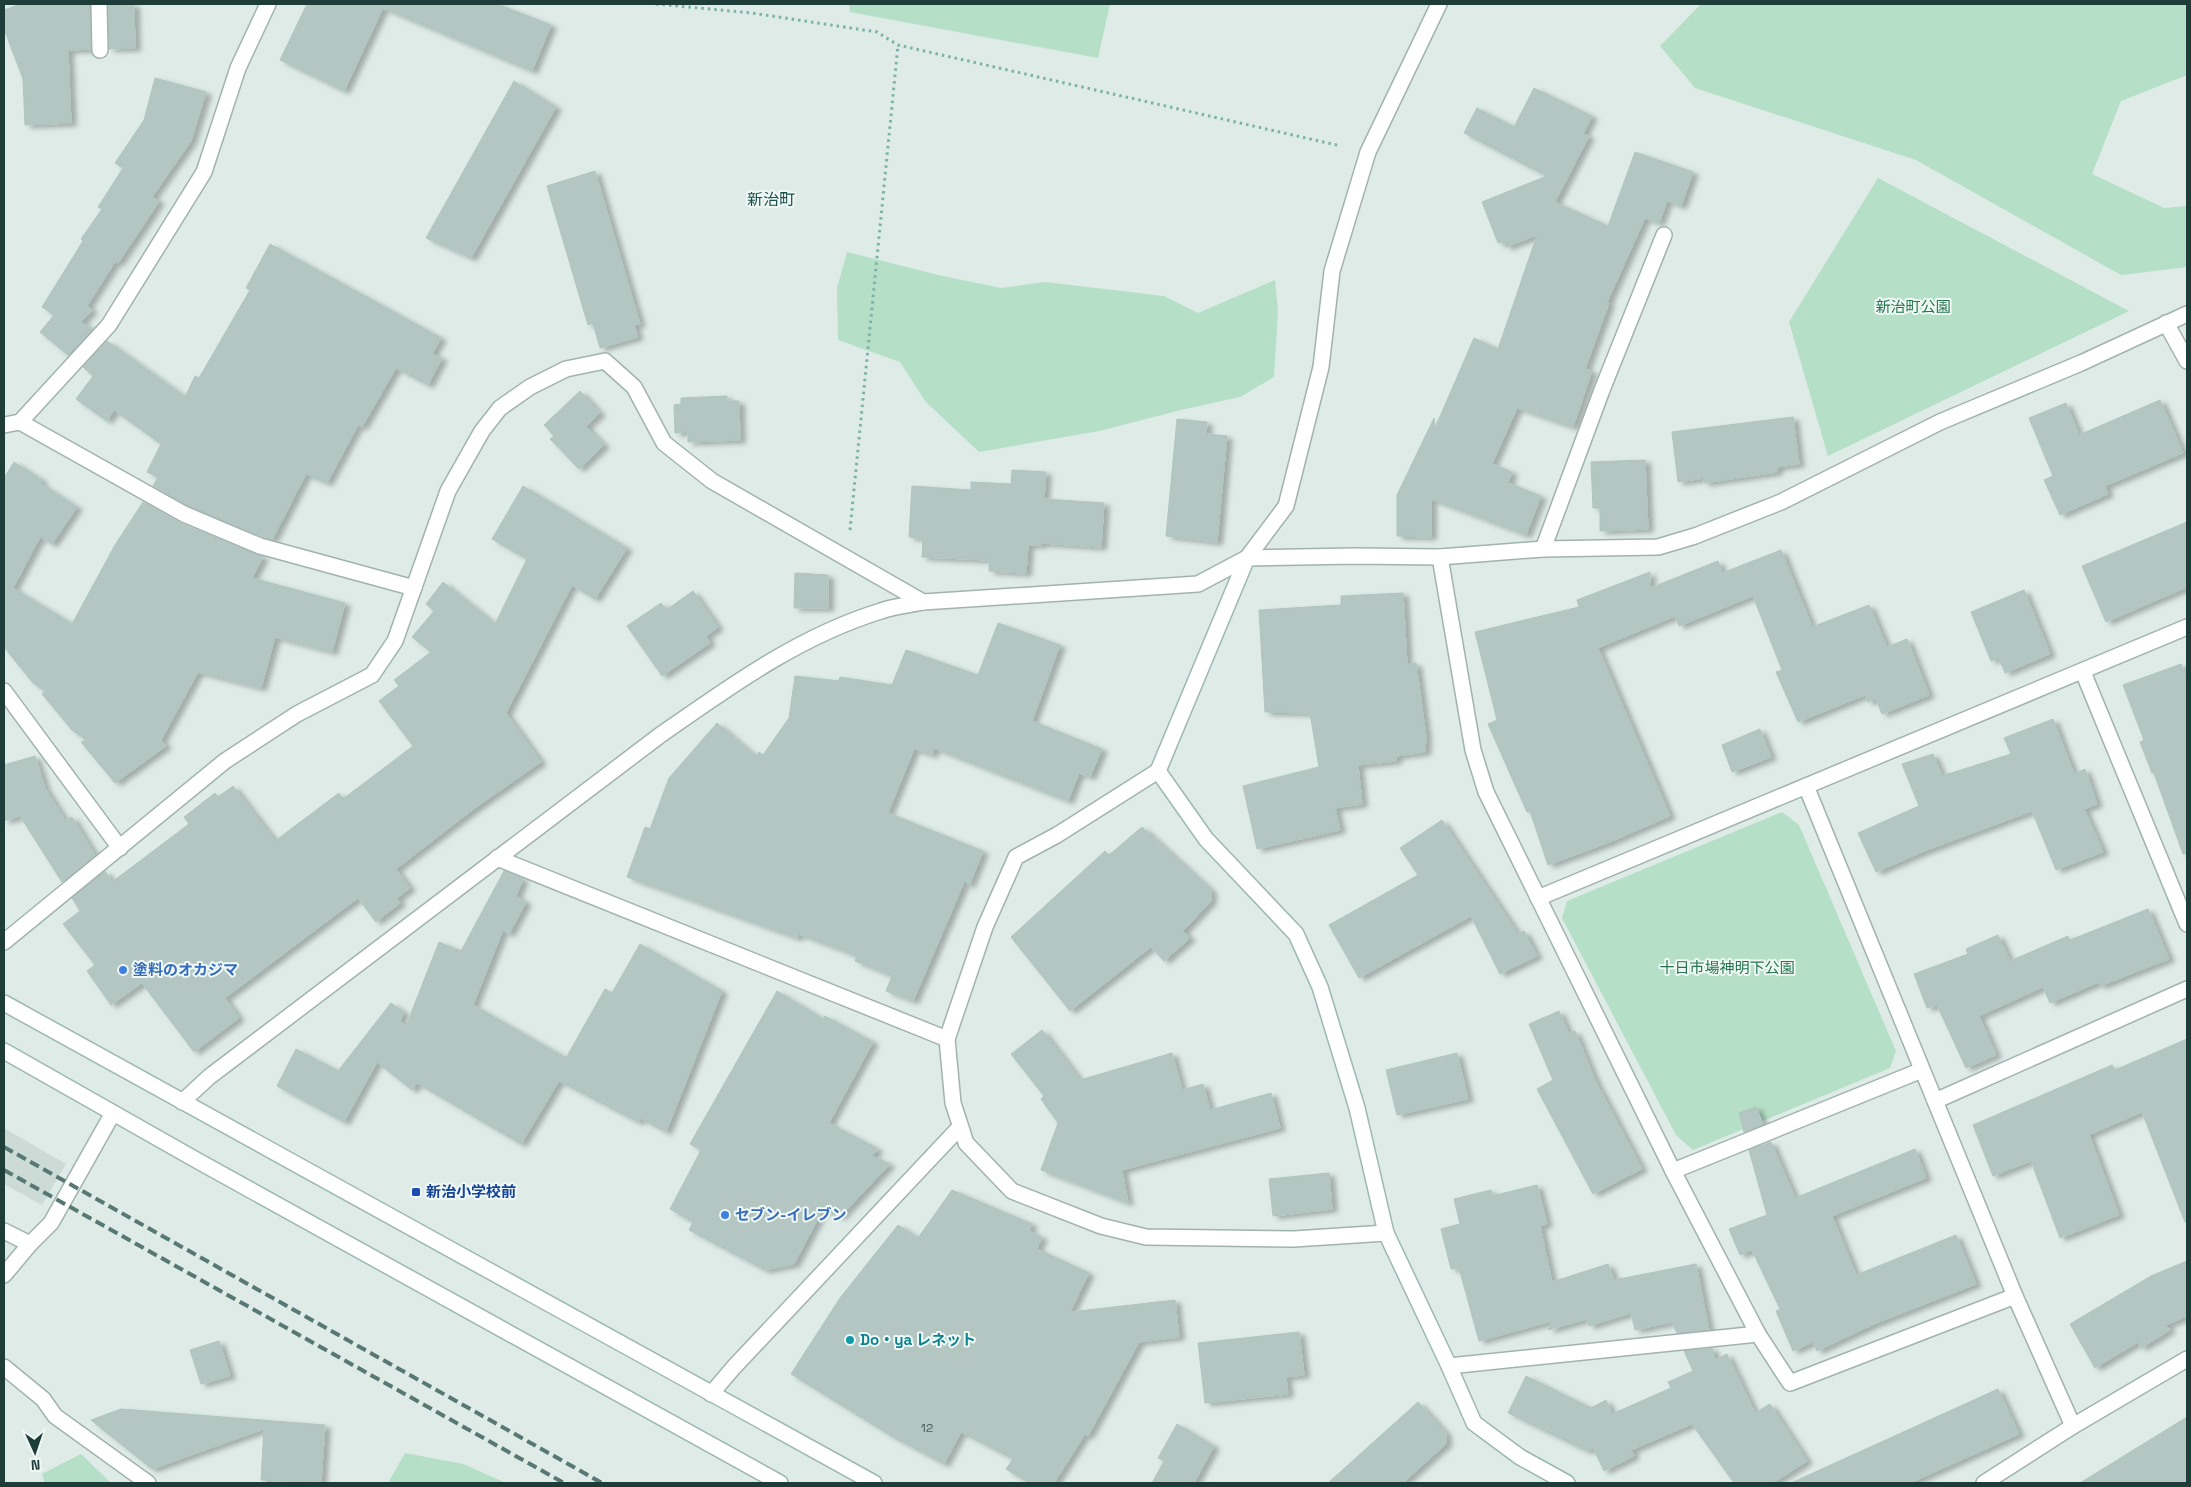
<svg xmlns="http://www.w3.org/2000/svg" width="2191" height="1487" viewBox="0 0 2191 1487" font-family="'Space Grotesk','Noto Sans JP',sans-serif">
<defs>
<filter id="shadow"><feDropShadow dx="5.5" dy="3" stdDeviation="2.5" flood-color="#0004"/></filter>
</defs>
<rect width="100%" height="100%" fill="#deebe7"/>
<!-- built -->
<path fill="#ccdbd6" d="M4,1128L66,1164L42,1205L4,1184Z"/>
<!-- green -->
<g fill="#b5dfc6">
<path d="M849,4H1110L1098,58L850,12Z"/>
<path d="M1701,4H2187V75L2121,101L2092,174L2164,208L2187,206V267L2121,275L1916,160L1695,88L1660,46Z"/>
<path d="M1878,178L2129,311L1828,456L1789,322Z"/>
<path d="M847,252L938,275L1001,288L1045,282L1164,296L1198,313L1275,280L1278,311L1274,377L1240,397L1181,410L1099,431L979,452L925,401L900,362L838,340L837,288Z"/>
<path d="M1782,812L1799,825L1896,1051L1890,1068L1693,1150L1676,1135L1562,918L1567,901Z"/>
<path d="M405,1453L463,1464L506,1483H388Z"/>
<path d="M81,1454L111,1483H45L42,1474Z"/>
</g>
<!-- building -->
<g fill="#b3c6c1" stroke="#b0c5c0" filter="url(#shadow)">
<path d="M21,4H90L91,49L68,50L71,123L25,125L23,79L4,29V10Z"/>
<path d="M108,4H134L135,48L109,49Z"/>
<path d="M307,4H497L551,25L532,71L383,8L344,91L280,60Z"/>
<path d="M155,78L206,92L191,141L152,197L159,201L145,223L118,263L115,262L87,306L92,310L81,322L92,330L68,355L40,332L54,315L42,307L83,241L81,239L102,209L98,207L123,168L115,163L144,120Z"/>
<path d="M514,81L556,107L471,258L426,238Z"/>
<path d="M1534,88L1592,116L1583,134L1589,136L1555,202L1608,226L1635,152L1693,172L1681,206L1667,201L1659,223L1645,218L1607,302L1609,303L1585,369L1592,371L1573,427L1517,408L1492,464L1512,472L1508,483L1541,496L1526,535L1431,499V537L1397,536V495L1434,418L1435,428L1474,338L1498,349L1537,235L1506,247L1504,241L1498,243L1482,202L1547,176L1464,133L1477,108L1514,127Z"/>
<path d="M595,171L640,324L634,325L638,337L600,348L593,323L588,325L547,186Z"/>
<path d="M270,244L441,338L432,354L442,358L428,385L396,368L362,427L358,425L327,483L306,474L272,540L188,506L153,486L158,477L147,472L161,444L114,410L107,421L76,399L93,376L83,367L107,341L185,397L195,376L199,378L250,290L246,288Z"/>
<path d="M580,391L600,413L586,426L604,445L579,469L550,439L554,436L544,425Z"/>
<path d="M727,396V401H739L740,440L688,442V432L675,433L674,405L681,404V398Z"/>
<path d="M2160,400L2183,453L2105,486L2108,494L2060,515L2044,480L2053,476L2029,418L2066,403L2079,435Z"/>
<path d="M1793,417L1799,464L1777,467V472L1704,483V478L1678,482L1672,432Z"/>
<path d="M1177,419L1207,422L1206,434L1227,436L1217,542L1166,536Z"/>
<path d="M1645,460L1648,529L1600,531V508H1593L1591,462Z"/>
<path d="M14,462L42,480L40,483L77,507L52,544L40,537L13,588L72,624L115,545L143,502L180,523L263,557L252,578L345,603L332,652L275,637L261,688L198,672L161,740L166,746L115,783L81,742L86,740L72,730L42,694L45,691L33,683L4,647V478Z"/>
<path d="M1012,470L1046,472L1044,499L1104,503L1101,547L1042,543L1041,545H1028L1026,573L989,571V560L922,557L923,538L909,537L912,486L971,490V482L1011,484Z"/>
<path d="M523,486L627,548L595,599L572,585L506,713L541,762L475,808L396,869L410,888L397,898L400,903L376,922L358,898L225,998L239,1018L194,1052L142,983L111,1005L87,971L95,965L63,924L80,911L72,898L105,871L112,882L189,824L184,817L215,793L218,797L233,786L275,841L339,793L343,799L413,746L379,701L399,686L394,680L431,652L412,637L434,611L426,604L443,582L495,624L527,559L492,539Z"/>
<path d="M2187,522V587L2106,622L2082,566Z"/>
<path d="M1781,550L1812,627L1869,605L1887,647L1907,639L1929,695L1882,714L1876,699L1868,702L1865,695L1798,722L1776,672L1782,670L1753,596L1679,626L1675,616L1598,648L1670,816L1610,842L1548,865L1530,811L1527,812L1488,724L1497,720L1475,632L1579,607L1577,600L1650,572V588L1718,561L1722,573Z"/>
<path d="M795,573L828,575V608H794Z"/>
<path d="M2024,590L2050,654L2005,673L1999,658L1991,661L1971,612Z"/>
<path d="M693,591L718,627L706,636L710,643L662,676L627,626L661,603L666,610Z"/>
<path d="M1403,593L1407,664L1416,663L1426,737L1425,752L1396,756V761L1358,765L1362,804L1335,808L1340,830L1257,849L1243,786L1319,767L1310,713L1265,712L1259,610L1341,605V596Z"/>
<path d="M998,623L1060,645L1032,721L1102,749L1090,777L1079,773L1068,801L934,748L932,755L914,749L888,813L983,851L969,886L965,880L913,1001L886,991L892,976L855,961L857,956L799,934L797,938L627,877L645,827L650,829L669,778L717,723L756,757L759,752L763,755L789,718L795,676L839,681L840,677L892,685L906,650L978,675Z"/>
<path d="M2181,664L2187,681V853L2183,854L2154,773H2152L2140,742L2144,740L2123,685Z"/>
<path d="M2053,719L2074,774L2085,769L2097,804L2084,809L2103,852L2056,870L2032,811L1927,850L1876,872L1858,833L1919,806L1902,764L1933,754L1942,776L2011,754L2004,738Z"/>
<path d="M1760,729L1771,757L1732,772L1722,745Z"/>
<path d="M35,756L45,788L65,820L72,817L95,855L62,882L20,816L4,821V765Z"/>
<path d="M1442,820L1518,934L1524,931L1537,956L1500,974L1471,916L1359,978L1329,925L1418,875L1400,848Z"/>
<path d="M1142,827L1211,890V901L1183,931L1190,938L1164,961L1151,947L1070,1011L1011,937L1105,851L1109,855Z"/>
<path d="M504,871L523,879L516,896L526,902L509,934L503,930L473,1005L566,1058L605,989L612,993L640,944L722,991L666,1132L640,1118L638,1122L559,1081L521,1144L417,1083L412,1090L377,1062L344,1122L277,1086L296,1049L338,1071L391,1003L404,1012L400,1021L406,1026L439,942L461,951Z"/>
<path d="M2148,909L2169,959L2100,986L2099,982L2050,1003L2043,987L1979,1016L1996,1055L1966,1068L1937,1005L1927,1008L1914,974L1968,954L1966,949L1998,935L2010,961L2068,936L2070,940Z"/>
<path d="M777,991L823,1019L825,1016L873,1042L829,1123L878,1149L872,1156L890,1164L840,1217L823,1209L794,1264L765,1270L689,1230L693,1222L670,1209L701,1150L690,1144Z"/>
<path d="M1559,1011L1569,1034L1575,1031L1595,1080L1642,1169L1593,1194L1537,1089L1553,1080L1529,1024Z"/>
<path d="M1042,1030L1080,1080L1172,1053L1182,1090L1203,1084L1210,1110L1271,1093L1280,1128L1122,1170L1128,1203L1041,1170L1058,1123L1041,1099L1044,1096L1011,1054Z"/>
<path d="M2187,1039V1221L2185,1222L2142,1112L2089,1135L2119,1215L2060,1238L2031,1161L1993,1176L1973,1125L2112,1065L2115,1070Z"/>
<path d="M1457,1053L1468,1099L1397,1115L1386,1070Z"/>
<path d="M1756,1107L1763,1124L1744,1132L1739,1113Z"/>
<path d="M1771,1142L1795,1198L1915,1149L1926,1178L1832,1216L1856,1275L1956,1235L1976,1284L1874,1324L1817,1351L1813,1342L1793,1351L1776,1311L1780,1309L1752,1250L1740,1255L1729,1229L1767,1215L1749,1150Z"/>
<path d="M1329,1173L1332,1209L1273,1216L1269,1179Z"/>
<path d="M1537,1185L1547,1224L1540,1226L1552,1282L1608,1264L1614,1280L1696,1264L1709,1330L1677,1333L1672,1322L1635,1330L1631,1313L1589,1326L1587,1319L1548,1330L1552,1321L1479,1341L1459,1268L1451,1269L1441,1229L1460,1224L1454,1199L1491,1190L1492,1196Z"/>
<path d="M952,1190L1032,1224L1029,1231L1042,1237L1037,1249L1089,1273L1070,1312L1175,1300L1179,1337L1139,1342L1088,1436L1085,1434L1054,1483H1029L1006,1469L1013,1459L961,1432L944,1464L893,1437L791,1374L840,1298L898,1225L918,1238Z"/>
<path d="M2187,1261V1316L2166,1325L2170,1330L2141,1348L2138,1342L2095,1368L2070,1324L2151,1276Z"/>
<path d="M1299,1332L1304,1375L1286,1377L1288,1394L1205,1403L1198,1343Z"/>
<path d="M219,1341L230,1376L201,1384L190,1350Z"/>
<path d="M1712,1348L1715,1360L1727,1354L1755,1413L1770,1404L1807,1461L1773,1483H1734L1692,1424L1631,1450L1634,1456L1604,1471L1593,1448L1587,1451L1508,1413L1526,1376L1591,1408L1606,1400L1612,1414L1671,1388L1668,1382L1693,1371L1684,1351Z"/>
<path d="M1998,1389L2019,1434L1910,1483H1791Z"/>
<path d="M1418,1402L1446,1433V1444L1403,1483H1328Z"/>
<path d="M121,1409L325,1425L321,1483L261,1480L264,1429L152,1469L91,1420Z"/>
<path d="M2187,1417V1483H2080Z"/>
<path d="M1177,1424L1214,1446L1194,1483H1152L1164,1461L1158,1458Z"/>
</g>
<g fill="none" stroke-linecap="round" stroke-linejoin="round">
<defs>
<g id="lane">
<path d="M99,4L100,50"/>
<path d="M20,422L184,514L260,546L414,588"/>
<path d="M4,691L120,848"/>
<path d="M4,1367L43,1399L55,1416L148,1483"/>
</g>
<g id="street">
<path d="M2166,323L2187,361"/>
<path d="M4,425L20,422L109,325L204,172L238,68L268,4"/>
<path d="M1543,549L1602,390L1664,235"/>
<path d="M1440,557L1473,750L1486,792L1673,1171L1758,1334L1790,1383L2015,1296"/>
<path d="M1247,558L1355,556L1440,557L1543,549L1658,547L1695,536L1781,502L1940,422L2081,363L2187,314"/>
<path d="M2083,672L2187,924"/>
<path d="M1158,771L1057,835L1016,857L985,927L947,1039L953,1103L966,1143L1012,1191L1101,1226L1146,1237L1294,1239L1386,1233"/>
<path d="M1806,786L2015,1296L2073,1426"/>
<path d="M497,858L947,1039"/>
<path d="M1538,898L2187,627"/>
<path d="M4,942L225,761L297,714L372,675L395,641L448,491L482,431L500,408L530,387L566,369L605,361L634,387L664,443L712,481L923,602"/>
<path d="M1935,1101L2187,989"/>
<path d="M182,1102L209,1077L659,736C729,687 799,636 881,611C894,606 909,605 923,602L1198,584L1247,558L1286,506L1321,367L1332,271L1368,152L1439,4"/>
<path d="M1673,1171L1922,1070"/>
<path d="M4,1231L30,1244"/>
<path d="M4,1275L30,1244L51,1223L113,1113"/>
<path d="M1449,1366L1758,1334"/>
<path d="M711,1394L734,1367L960,1127"/>
<path d="M1984,1483L2073,1426L2187,1359"/>
</g>
<g id="secondary">
<path d="M1247,558L1158,771L1206,839L1296,934L1320,987L1357,1108L1386,1233L1449,1366L1474,1423L1520,1457L1567,1483"/>
<path d="M4,1003L874,1483"/>
<path d="M4,1051L198,1161L780,1483"/>
</g>
</defs>
<!-- lane casing -->
<use href="#lane" stroke="#a1b3af" stroke-width="18"/>
<!-- street casing -->
<use href="#street" stroke="#a1b3af" stroke-width="18"/>
<!-- secondary casing -->
<use href="#secondary" stroke="#9cb8b2" stroke-width="18"/>
<!-- path -->
<g stroke="#7cb2a8" stroke-width="3" stroke-dasharray="2.5 4" stroke-linecap="butt">
<path d="M656,4L752,13L877,32L898,45L1341,146"/>
<path d="M850,530L898,45"/>
</g>
<!-- lane -->
<use href="#lane" stroke="#fff" stroke-width="15"/>
<!-- street -->
<use href="#street" stroke="#fff" stroke-width="15"/>
<!-- secondary -->
<use href="#secondary" stroke="#fff" stroke-width="15"/>
<!-- rail -->
<g stroke="#587874" stroke-width="4" stroke-dasharray="10 5" stroke-linecap="butt">
<path d="M4,1147L602,1483"/>
<path d="M4,1170L564,1483"/>
</g>
</g>
<!-- markers -->
<g fill="#3f7fe0" stroke="#eff8f4" stroke-width="2">
<circle cx="123" cy="970" r="5"/>
<circle cx="725" cy="1215" r="5"/>
</g>
<rect fill="#1a4fb4" stroke="#eff8f4" stroke-width="2" x="411" y="1187" width="10" height="10" rx="2.5"/>
<circle fill="#0f9aa8" stroke="#eff8f4" stroke-width="2" cx="850" cy="1340" r="5"/>
<g text-anchor="middle" stroke-width="4" stroke-linejoin="round" paint-order="stroke">
<!-- number labels -->
<g font-size="12" fill="#435e5a">
<text x="927" y="1432">12</text>
</g>
<!-- park labels -->
<g font-size="15" fill="#257650" stroke="#eff8f4">
<text x="1913" y="312">新治町公園</text>
<text x="1727" y="973">十日市場神明下公園</text>
</g>
<!-- shop labels -->
<g font-size="15" font-weight="bold" fill="#366cbe" stroke="#eff8f4" text-anchor="start">
<text x="133" y="975">塗料のオカジマ</text>
<text x="735" y="1220">セブン-イレブン</text>
</g>
<!-- transit labels -->
<g font-size="15" font-weight="bold" fill="#164399" stroke="#eff8f4" text-anchor="start">
<text x="426" y="1197">新治小学校前</text>
</g>
<!-- culture labels -->
<g font-size="15" font-weight="bold" fill="#0d838f" stroke="#eff8f4" text-anchor="start">
<text x="860" y="1345">Do・ya レネット</text>
</g>
<!-- neighbourhood labels -->
<g font-size="16" fill="#19504a" stroke="#eff8f4">
<text x="771" y="205">新治町</text>
</g>
</g>
<!-- border -->
<rect width="2191" height="1487" fill="none" stroke="#1e3c38" stroke-width="10"/>
<!-- north arrow -->
<g transform="translate(35 1452) rotate(177)" stroke="#eff8f4" stroke-width="4" paint-order="stroke">
<path d="M0-4L9 19L0 12L-9 19Z" fill="#1e3c38"/>
<text y="-8" font-size="14" font-weight="bold" text-anchor="middle" fill="#1e3c38">N</text>
</g>
</svg>
